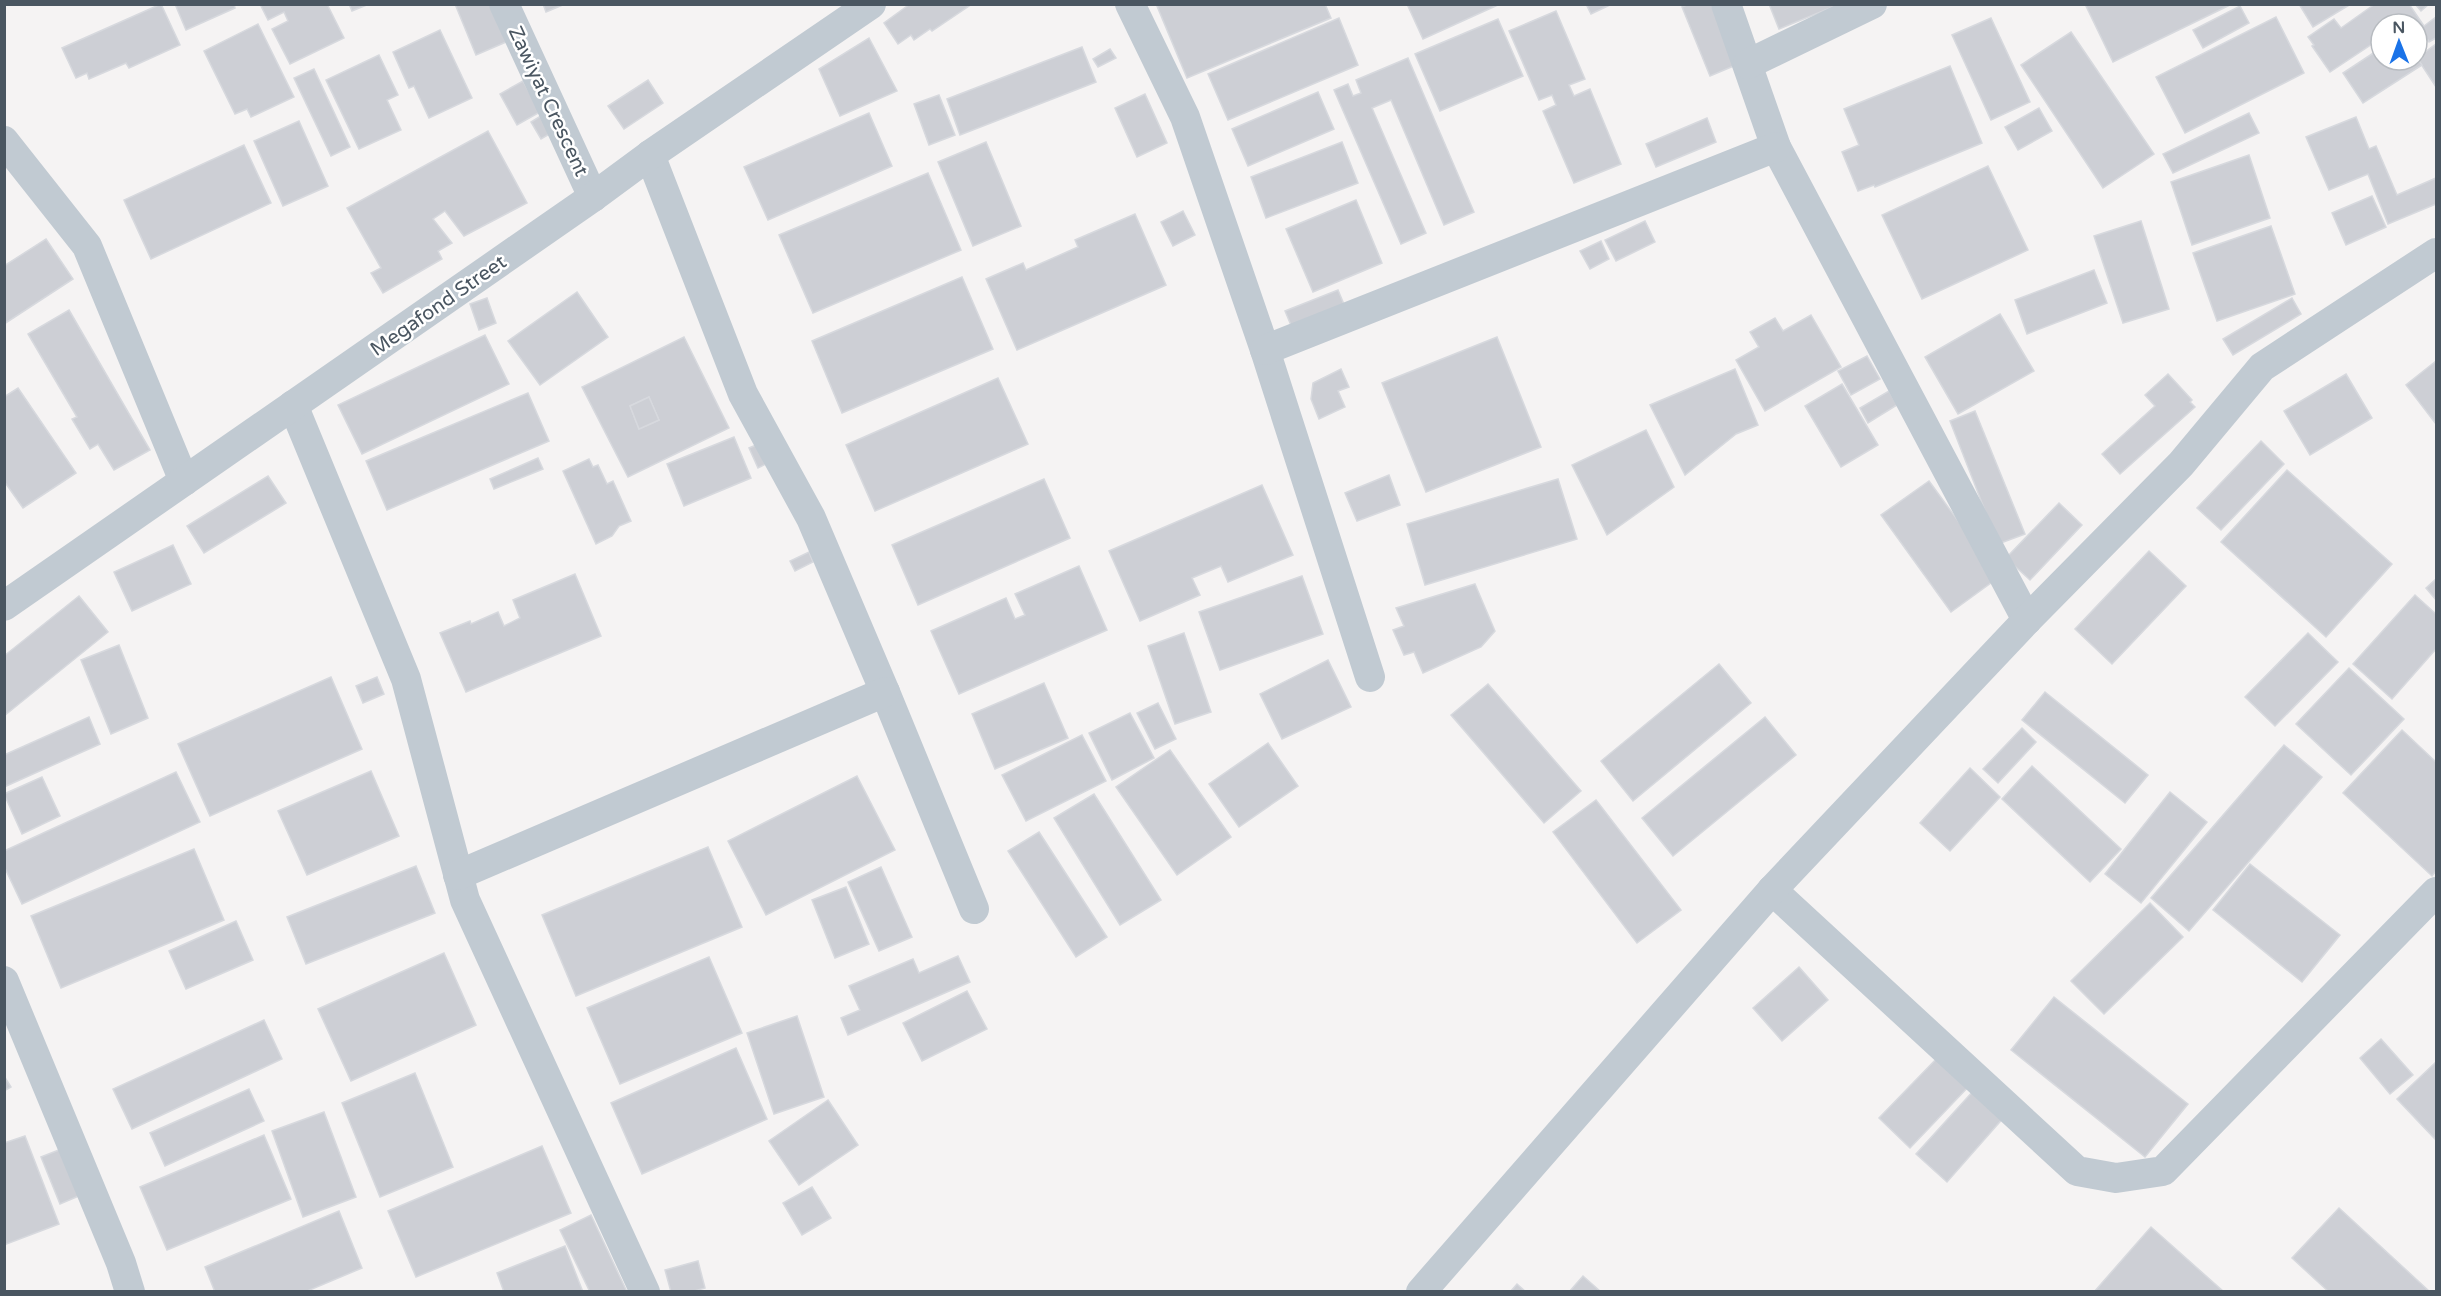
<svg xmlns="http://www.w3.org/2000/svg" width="2441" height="1296" viewBox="0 0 2441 1296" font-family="'Varela Round',sans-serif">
<rect width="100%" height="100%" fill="#f5f3f3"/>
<!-- building -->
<g fill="#cdcfd5" stroke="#d7d9de" stroke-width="1.5" fill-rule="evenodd">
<path d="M161,4L180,45L129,68L126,63L89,79L87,73L76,78L62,48Z"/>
<path d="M175,4H234L235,8L186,30Z"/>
<path d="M260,4H327L344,38L290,64L272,29L288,21L284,12L268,20Z"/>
<path d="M349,4H369L352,11Z"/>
<path d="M455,4H491L506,42L476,55Z"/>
<path d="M543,4H565L546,12Z"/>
<path d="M910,4H972L932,31L930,29L914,40L911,35L898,44L884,23Z"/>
<path d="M1161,4H1325L1331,18L1187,78L1157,6Z"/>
<path d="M1407,4H1500L1423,39Z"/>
<path d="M1586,4H1612L1591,14Z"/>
<path d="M1689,4H1711L1736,65L1710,76L1682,7Z"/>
<path d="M1769,4H1840L1779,29Z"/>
<path d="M2085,4H2232L2113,62Z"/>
<path d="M2299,4H2351L2313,27Z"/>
<path d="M2375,4H2409L2424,26L2436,17V38L2429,42L2428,40L2417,47V24H2381V38L2330,72L2312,46L2314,45L2308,37L2334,19L2341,28Z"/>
<path d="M2415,4H2429L2421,11Z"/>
<path d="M2240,6L2249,23L2203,48L2193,30Z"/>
<path d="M1556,11L1585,79L1569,85L1574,96L1590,89L1621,164L1574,183L1543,111L1556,105L1552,95L1539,100L1509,31Z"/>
<path d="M2276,17L2304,73L2185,133L2156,77Z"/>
<path d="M1339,18L1358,65L1228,120L1208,74Z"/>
<path d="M1991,18L2030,102L1991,120L1952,35Z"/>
<path d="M1498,19L1523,76L1440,111L1415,54Z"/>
<path d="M258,24L294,97L251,117L247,109L235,114L204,51Z"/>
<path d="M440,30L472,98L429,118L414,86L409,88L393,52Z"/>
<path d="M2071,32L2154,154L2103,188L2021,65Z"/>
<path d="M869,38L897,91L840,116L819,69Z"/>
<path d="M2436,44V87L2417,58Z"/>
<path d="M1082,47L1096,82L960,135L947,99Z"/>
<path d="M2381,48V60H2417V58L2422,65L2363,103L2343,73Z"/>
<path d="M1110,49L1116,58L1098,67L1093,59Z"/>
<path d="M379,55L398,95L387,100L401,130L359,149L326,80Z"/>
<path d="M1408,58L1474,212L1444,225L1391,100L1372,108L1426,233L1401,244L1334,90L1348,84L1353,96L1361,93L1356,80Z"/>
<path d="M1950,66L1982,143L1875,187L1874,185L1858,191L1842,152L1859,145L1844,109Z"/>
<path d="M314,69L350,147L331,156L294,78Z"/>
<path d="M648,80L663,103L624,129L608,106Z"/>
<path d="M523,81L540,112L517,125L500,94Z"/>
<path d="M1318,92L1334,129L1248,166L1232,129Z"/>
<path d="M1145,94L1167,143L1137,157L1115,108Z"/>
<path d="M939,95L955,135L929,145L914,104Z"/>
<path d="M2039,108L2052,131L2018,150L2005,127Z"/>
<path d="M547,112L558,129L541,139L531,122Z"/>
<path d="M869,113L892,166L768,220L744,167Z"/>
<path d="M2249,113L2259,133L2173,173L2163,154Z"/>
<path d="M2356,117L2369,149L2376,146L2397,195L2436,178V204L2388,224L2368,174L2329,190L2306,137Z"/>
<path d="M1707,118L1716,142L1656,167L1646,144Z"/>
<path d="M299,121L328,186L283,206L254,141Z"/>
<path d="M488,131L527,203L464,236L445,211L433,219L452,243L438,251L442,259L383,293L371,273L381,268L347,208Z"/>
<path d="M986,142L1021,226L973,246L938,162Z"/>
<path d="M1342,142L1358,183L1266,218L1251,177Z"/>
<path d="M244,145L271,203L151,259L124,200Z"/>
<path d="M2249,155L2270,218L2192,245L2171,182Z"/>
<path d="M1988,166L2028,250L1922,299L1882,215Z"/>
<path d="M928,173L961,250L813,313L779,235Z"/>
<path d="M2372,196L2386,227L2346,245L2332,213Z"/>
<path d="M1356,200L1382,263L1313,292L1286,229Z"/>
<path d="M1183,211L1195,235L1173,246L1161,222Z"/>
<path d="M1135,214L1166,285L1017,350L986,279L1023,263L1026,270L1078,247L1075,240Z"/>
<path d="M1645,221L1655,242L1616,261L1605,240Z"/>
<path d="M2141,221L2169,309L2123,323L2094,236Z"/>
<path d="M2271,226L2295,294L2217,321L2193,253Z"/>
<path d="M46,239L73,279L4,324V266Z"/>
<path d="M1601,241L1609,259L1590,269L1580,251Z"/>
<path d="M2094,270L2107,303L2027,334L2015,300Z"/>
<path d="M962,277L993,349L842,413L812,341Z"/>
<path d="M1338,290L1346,309L1293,330L1285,311Z"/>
<path d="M577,292L608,337L540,385L508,341Z"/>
<path d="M487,298L496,323L479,330L470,304Z"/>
<path d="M2292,298L2301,314L2233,355L2223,339Z"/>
<path d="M69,310L150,450L114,470L98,444L90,449L72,419L77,417L28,334Z"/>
<path d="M2000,314L2034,371L1958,414L1925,357Z"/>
<path d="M1811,315L1841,367L1765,411L1736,360L1759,347L1750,332L1775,318L1783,331Z"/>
<path d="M485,335L509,384L362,454L338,405Z"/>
<path d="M684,337L729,428L628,477L582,387ZM649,397L659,420L639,429L630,406Z"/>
<path d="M1497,337L1541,447L1426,492L1382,383Z"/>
<path d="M1867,356L1880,379L1851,395L1838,371Z"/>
<path d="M2436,361V424L2406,385Z"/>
<path d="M1341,369L1349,387L1338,391L1345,407L1319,419L1311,399L1313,383Z"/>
<path d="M1735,369L1758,425L1736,434L1685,475L1650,405Z"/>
<path d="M2168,374L2192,400L2190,402L2195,407L2120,474L2102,454L2155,406L2145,395Z"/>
<path d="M2346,374L2372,418L2310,455L2284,411Z"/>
<path d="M998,378L1028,444L875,511L846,445Z"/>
<path d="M1842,384L1878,445L1841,467L1805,406Z"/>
<path d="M18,388L76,473L23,508L4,481V397Z"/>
<path d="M1889,391L1897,405L1868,423L1860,408Z"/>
<path d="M528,393L549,441L387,510L366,461Z"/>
<path d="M649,397L659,420L639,429L630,406Z"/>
<path d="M1975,411L2025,534L1998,544L1950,421Z"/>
<path d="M1646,430L1674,487L1607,535L1572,465Z"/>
<path d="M734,437L751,478L684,506L667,464Z"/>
<path d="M2261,441L2284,464L2221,530L2197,508Z"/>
<path d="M761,443L770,462L758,468L749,448Z"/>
<path d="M538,458L543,469L494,489L490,479Z"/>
<path d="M589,459L593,467L598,465L607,484L613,481L631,521L619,526L612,536L596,544L563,471Z"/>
<path d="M2287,470L2392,564L2326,637L2221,542Z"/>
<path d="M1389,475L1400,505L1357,521L1345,493Z"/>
<path d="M268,476L286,503L204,553L187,526Z"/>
<path d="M1044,479L1070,538L918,605L892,545Z"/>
<path d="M1558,479L1577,539L1425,585L1407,524Z"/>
<path d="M1929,481L1999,577L1951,612L1881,515Z"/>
<path d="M1262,485L1293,555L1228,582L1221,566L1192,578L1200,595L1140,621L1109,551Z"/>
<path d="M2059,503L2082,525L2030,580L2006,558Z"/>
<path d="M173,545L191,584L132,611L114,572Z"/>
<path d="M2149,551L2186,586L2112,664L2075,629Z"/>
<path d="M809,552L813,562L795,571L790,561Z"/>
<path d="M1079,566L1107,630L959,694L931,631L1006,598L1015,619L1025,615L1015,594Z"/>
<path d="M575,574L601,636L466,692L440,633L470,621L471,624L498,612L504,626L520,618L513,600Z"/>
<path d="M1302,576L1323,634L1220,670L1199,612Z"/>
<path d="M2436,579V600L2426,588Z"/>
<path d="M1475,584L1495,631L1481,647L1423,673L1414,652L1404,655L1393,630L1404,626L1396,608Z"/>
<path d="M2415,595L2436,614V649L2392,699L2353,664Z"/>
<path d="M79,596L108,632L4,716V656Z"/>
<path d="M1184,633L1211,712L1175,724L1148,646Z"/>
<path d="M2308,633L2338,662L2275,726L2245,697Z"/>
<path d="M119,645L148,718L111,734L81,660Z"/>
<path d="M1328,660L1351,707L1282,739L1260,694Z"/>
<path d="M1719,664L1751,703L1633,801L1601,761Z"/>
<path d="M2349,668L2404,719L2351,775L2296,724Z"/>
<path d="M331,677L362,749L210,816L178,744Z"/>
<path d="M377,677L384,694L363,703L356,686Z"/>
<path d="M1044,683L1068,738L995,769L972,714Z"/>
<path d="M1488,684L1581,791L1544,823L1451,715Z"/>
<path d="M2045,692L2148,775L2125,803L2022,720Z"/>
<path d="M1158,703L1176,739L1155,749L1137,713Z"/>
<path d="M1130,713L1154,758L1112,780L1089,733Z"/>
<path d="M89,717L100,744L4,787V755Z"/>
<path d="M1765,717L1796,755L1673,856L1642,818Z"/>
<path d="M2022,728L2036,742L1998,783L1983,769Z"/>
<path d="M2402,730L2436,762V871L2432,876L2343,793Z"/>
<path d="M1082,735L1106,781L1026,821L1002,775Z"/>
<path d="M1268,743L1298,786L1239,827L1209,784Z"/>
<path d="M2284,745L2322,777L2189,931L2151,898Z"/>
<path d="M1170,750L1231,837L1177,875L1116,787Z"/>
<path d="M2032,766L2121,849L2090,882L2002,799Z"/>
<path d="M1970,768L2000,797L1950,851L1920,823Z"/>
<path d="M371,771L399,836L307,875L278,811Z"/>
<path d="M176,772L200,822L22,904L4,866V851Z"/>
<path d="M857,776L895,850L766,915L728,841Z"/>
<path d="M42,777L60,816L22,834L4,794Z"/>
<path d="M2170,792L2207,822L2141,903L2105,874Z"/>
<path d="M1094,794L1161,900L1120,925L1054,818Z"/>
<path d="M1596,800L1681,910L1637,943L1553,832Z"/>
<path d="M1039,832L1107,937L1076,957L1008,851Z"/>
<path d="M708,847L742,927L576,996L542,915Z"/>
<path d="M194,849L224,920L61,988L31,916Z"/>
<path d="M2250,864L2340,935L2302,982L2213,910Z"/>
<path d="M416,866L435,913L306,964L287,917Z"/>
<path d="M881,867L912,937L879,951L848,882Z"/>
<path d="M846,887L869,944L835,958L812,900Z"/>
<path d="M2150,903L2183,937L2104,1014L2071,981Z"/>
<path d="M236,921L253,960L186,989L169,951Z"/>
<path d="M444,953L476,1025L351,1081L318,1009Z"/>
<path d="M958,956L970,982L848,1035L841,1018L860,1010L849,986L913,959L919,973Z"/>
<path d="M709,957L742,1033L620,1084L587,1008Z"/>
<path d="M1799,967L1828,1000L1782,1041L1753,1008Z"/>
<path d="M967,991L987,1029L922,1061L903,1023Z"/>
<path d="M2054,997L2188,1104L2145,1157L2011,1050Z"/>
<path d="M797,1016L824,1097L774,1114L747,1033Z"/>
<path d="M264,1020L282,1059L132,1129L113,1089Z"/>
<path d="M2381,1039L2413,1075L2390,1094L2360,1058Z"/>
<path d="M736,1048L767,1119L642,1174L611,1103Z"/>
<path d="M1941,1054L1972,1083L1910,1148L1879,1118Z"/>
<path d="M2436,1062V1140L2397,1099Z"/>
<path d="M415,1073L453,1167L380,1197L342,1103Z"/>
<path d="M4,1076L11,1087L4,1091Z"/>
<path d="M249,1089L264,1121L165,1166L150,1133Z"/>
<path d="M1975,1089L2005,1116L1947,1182L1916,1154Z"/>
<path d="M828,1100L858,1145L799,1185L769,1141Z"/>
<path d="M324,1112L356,1197L303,1217L272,1131Z"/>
<path d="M264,1135L291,1199L167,1250L140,1187Z"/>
<path d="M25,1136L59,1224L4,1245V1143Z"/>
<path d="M69,1146L88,1192L60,1204L41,1157Z"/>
<path d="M542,1146L571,1213L416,1277L388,1211Z"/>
<path d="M812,1187L831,1218L802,1235L783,1203Z"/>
<path d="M2339,1208L2430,1292H2329L2292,1258Z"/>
<path d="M339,1211L362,1268L305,1292H215L205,1267Z"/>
<path d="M591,1215L627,1292H590L560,1230Z"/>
<path d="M2151,1227L2224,1292H2094Z"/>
<path d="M565,1246L583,1292H504L497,1273Z"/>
<path d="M698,1261L705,1288L691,1292H671L665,1270Z"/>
<path d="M1583,1276L1601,1292H1569Z"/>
<path d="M1517,1284L1526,1292H1510Z"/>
</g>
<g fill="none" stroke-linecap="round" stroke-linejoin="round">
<!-- minor -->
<g stroke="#c1cad2" stroke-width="30">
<path d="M504,4L593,197"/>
<path d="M1130,4L1185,117L1265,350L1370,677"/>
<path d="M1726,4L1776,147L2027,620"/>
<path d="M1748,64L1872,4"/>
<path d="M4,141L87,246L184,481"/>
<path d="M650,155L743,394L811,518L885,692L974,909"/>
<path d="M1265,350L1776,147"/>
<path d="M293,405L406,679L465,900L645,1292"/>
<path d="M4,606L593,197L650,155L871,4"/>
<path d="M458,875L885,692"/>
<path d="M1772,890L2077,1171L2116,1178L2163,1171L2436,892"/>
<path d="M4,981L121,1263L130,1292"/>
<path d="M1421,1292L1772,890L2027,620L2181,464L2262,367L2436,253"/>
</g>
</g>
<g text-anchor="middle" stroke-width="5" stroke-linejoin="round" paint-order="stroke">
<!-- street labels -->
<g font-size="20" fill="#4a5661" stroke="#fff">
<text transform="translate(549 101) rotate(65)" y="7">Zawiyat Crescent</text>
<text transform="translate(438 305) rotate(-35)" y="7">Megafond Street</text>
</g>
</g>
<!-- border -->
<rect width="2441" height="1296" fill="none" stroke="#4a5661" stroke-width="12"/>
<!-- north arrow -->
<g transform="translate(2399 42) rotate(359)"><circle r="28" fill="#ffffff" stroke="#b7bbc0" stroke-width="1.5"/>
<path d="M0-4.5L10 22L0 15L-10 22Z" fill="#1a73e8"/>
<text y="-9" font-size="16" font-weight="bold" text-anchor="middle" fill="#4a5661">N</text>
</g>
</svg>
